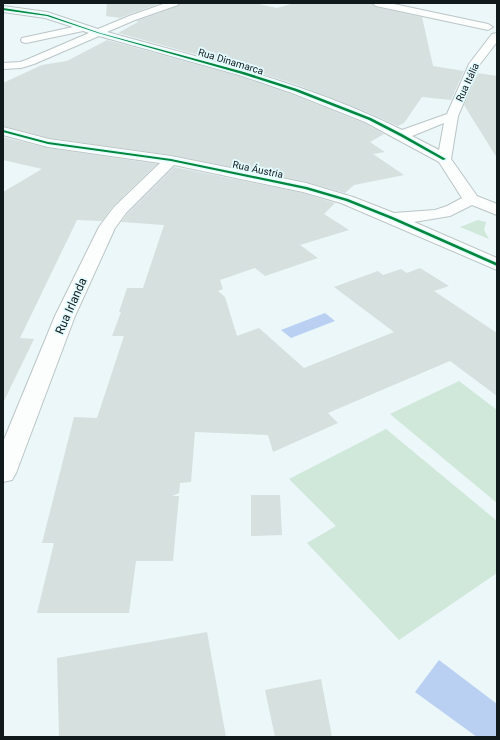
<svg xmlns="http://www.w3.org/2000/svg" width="500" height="740" viewBox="0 0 500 740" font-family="Roboto,sans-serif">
<rect width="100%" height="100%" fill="#ebf7f9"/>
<!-- green -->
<g fill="#d0e8d9">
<path d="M478,220L486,222L484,230L489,239L460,227Z"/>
<path d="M459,381L497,410V503L390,414Z"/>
<path d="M386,429L497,521V573L399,640L307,543L336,526L289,479Z"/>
</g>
<!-- water -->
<g fill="#b9d0f2">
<path d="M325,313L335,321L291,338L281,330Z"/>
<path d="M439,660L497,704V737H477L415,692Z"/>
</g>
<!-- building -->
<g fill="#d5e0df">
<path d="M107,3H161L119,18L106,16Z"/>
<path d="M180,3H254L277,8L294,3H371L376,7L422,17L433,66L464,71L451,100L422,97L404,123L398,126L367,112L295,84L220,61L118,33L138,22L136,21L178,6Z"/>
<path d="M107,40L239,76L291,94L364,123L384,134L370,142L385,152L373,154L404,175L354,185L345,193L306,182L171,155L49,138L3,126V83L42,65L67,61Z"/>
<path d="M478,73L497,76V158L464,105Z"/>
<path d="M3,137L48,148L157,164L113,206L102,221L77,220L20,338L34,339L3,403V192L42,169L3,160Z"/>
<path d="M174,167L303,193L335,203L324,214L349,230L300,245L318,258L265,276L255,268L220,280L223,289L218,291L225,297L237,336L259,328L304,368L394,332L334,287L378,271L383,275L401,269L407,273L420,268L449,286L434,291L497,333V396L450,361L328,413L338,423L273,452L268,435L195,432L191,482L180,483L179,493L172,496H179L173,561H136L129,613H37L54,543H42L74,417L97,418L124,336H112L121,312H119L127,288H143L164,225L121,222L127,214Z"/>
<path d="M251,495H280L282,535L251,536Z"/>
<path d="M207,632L226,737H59L57,658Z"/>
<path d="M321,679L332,737H275L265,690Z"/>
</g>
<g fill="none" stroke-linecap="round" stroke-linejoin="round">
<defs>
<g id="minor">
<path d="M166,3H179L178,5L135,20L107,32C207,60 309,83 402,130L447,114L469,64L492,34L497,33V42L480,64L458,116L451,159L477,196L497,204V215L472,205L450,216L414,222L497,258V270L341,203L303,192L174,165L126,213L115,228L75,316L16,473L12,480L3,482V442L55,316L99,227L114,207L160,163L48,147L3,135V127L49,139L171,156L306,183L353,197L394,213L435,210L447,206L462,198L439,162L365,122L292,93L239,75L99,36L34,64L21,68L3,69V63L20,62L26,60L89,33L83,31L26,43L22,42L21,40L22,38L73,27L45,18L3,12V6L47,12L98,29L129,16ZM444,123L439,150L412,136Z"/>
<path d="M372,3H389L488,24L493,27L488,30L376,6Z"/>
</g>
</defs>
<!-- minor casing -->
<use href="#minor" stroke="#bbc5c6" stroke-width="2"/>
<!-- minor -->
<use href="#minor" fill="#fcfefe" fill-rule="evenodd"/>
<defs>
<g id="cycleway">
<path d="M3,8L48,15L100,33L244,72L297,89L371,118L402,134L446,159L443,160L400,136L369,120L295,91L242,74L98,33L47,16L3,10Z"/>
<path d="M3,130L48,142L171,159L307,187L348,199L393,217L497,263V266L391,219L346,201L305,189L171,161L48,144L3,132Z"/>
</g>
</defs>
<!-- cycleway casing -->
<use href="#cycleway" stroke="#e5fcff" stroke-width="3"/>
<!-- cycleway -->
<use href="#cycleway" fill="#00873e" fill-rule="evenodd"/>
</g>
<g text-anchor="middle" stroke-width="3.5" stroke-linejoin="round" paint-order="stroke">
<!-- far-street labels -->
<g font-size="10" fill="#101a1c" stroke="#e5fcff">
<text transform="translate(231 61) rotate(17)" y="4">Rua Dinamarca</text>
<text transform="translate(467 82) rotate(-65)" y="4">Rua Itália</text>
<text transform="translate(258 169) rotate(12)" y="4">Rua Áustria</text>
</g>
<!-- street labels -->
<g font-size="12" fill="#101a1c" stroke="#e5fcff">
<text transform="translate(71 306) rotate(-66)" y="4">Rua Irlanda</text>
</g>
</g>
<!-- border -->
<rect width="500" height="740" fill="none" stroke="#101a1c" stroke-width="8"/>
</svg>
